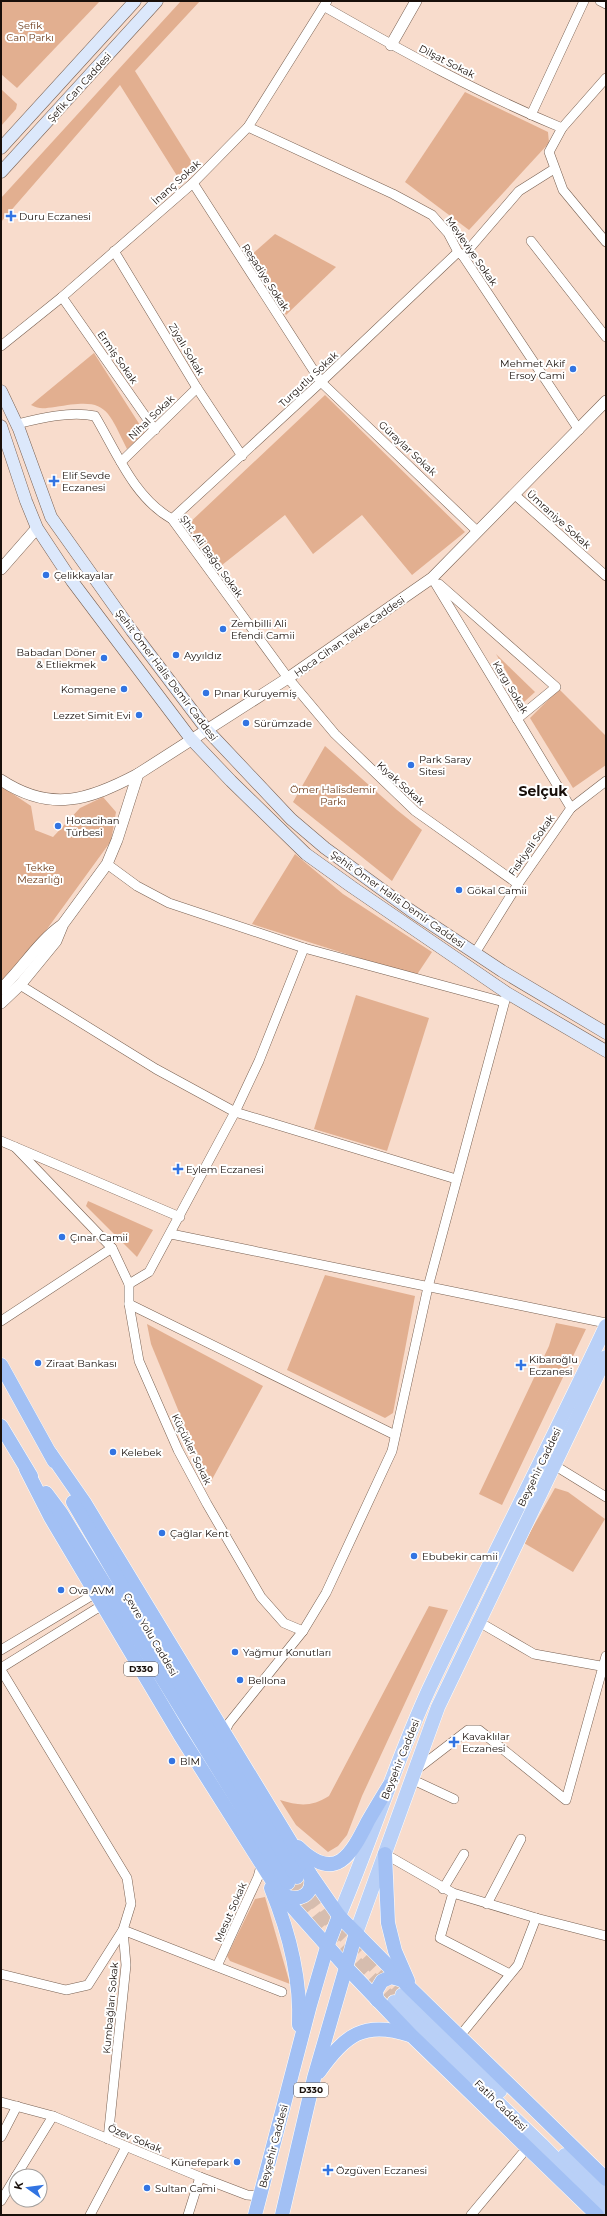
<svg xmlns="http://www.w3.org/2000/svg" width="607" height="2216" viewBox="0 0 607 2216" font-family="Montserrat,sans-serif">
<rect width="100%" height="100%" fill="#f8dccc"/>
<!-- green -->
<g fill="#e2af90">
<path d="M1,1H100L17,88L1,74Z"/>
<path d="M181,1H200L135,71L195,167L179,179L120,85L1,222V198Z"/>
<path d="M1,89L17,104L16,109L1,126Z"/>
<path d="M465,92L548,132L549,143L469,230L405,182Z"/>
<path d="M275,234L336,267L286,315L250,256Z"/>
<path d="M94,353L145,433L127,449C106,406 106,398 55,407C45,408 40,410 31,405Z"/>
<path d="M325,395L465,532L412,575L362,515L313,554L285,515L217,569L185,527Z"/>
<path d="M496,654L535,692L524,702Z"/>
<path d="M559,689L606,736V765L573,788L530,718Z"/>
<path d="M325,746L397,810L422,830L392,881L293,802Z"/>
<path d="M1,786L31,806L35,830L53,837L80,808L103,797L116,812L111,841L26,958L1,982Z"/>
<path d="M295,854L343,894L432,952L416,976L252,924Z"/>
<path d="M356,995L429,1018L387,1151L314,1129Z"/>
<path d="M88,1201L153,1230L137,1257L86,1206Z"/>
<path d="M325,1275L415,1296L393,1413L385,1418L287,1370Z"/>
<path d="M556,1323L586,1329L502,1505L479,1494L549,1346Z"/>
<path d="M147,1324L263,1386L209,1485L151,1344Z"/>
<path d="M555,1488L568,1492L605,1519L573,1572L524,1543Z"/>
<path d="M429,1606L448,1610L362,1796L347,1835L338,1846L328,1852L296,1825L280,1800C299,1806 312,1807 329,1796Z"/>
<path d="M265,1897L290,1984L230,1961L227,1956L255,1899Z"/>
</g>
<g fill="none" stroke-linecap="round" stroke-linejoin="round">
<!-- primary-tunnel -->
<g stroke="#d6bdaf" stroke-width="14" stroke-dasharray="14 7" stroke-linecap="butt">
<path d="M297,1877L332,1923L402,1995"/>
<path d="M288,1883L336,1942L394,2002"/>
</g>
<defs>
<g id="minor">
<path d="M600,1L606,4"/>
<path d="M325,7C402,51 480,94 562,128"/>
<path d="M606,78L562,128L549,152L563,190L606,242"/>
<path d="M531,115L584,1"/>
<path d="M248,127L393,194L432,215L448,233L458,252L463,256L579,430"/>
<path d="M193,183L321,382L477,531"/>
<path d="M531,241L606,337"/>
<path d="M114,251L197,388L242,456"/>
<path d="M463,256L519,191L554,169"/>
<path d="M62,297L155,430"/>
<path d="M1,346L62,297L193,183L248,127L327,1"/>
<path d="M17,424C41,418 70,411 95,416C116,451 134,498 172,519L288,678L335,734L415,811L518,884"/>
<path d="M121,462L197,388"/>
<path d="M515,495L606,576"/>
<path d="M172,519L321,382L458,252"/>
<path d="M432,578L571,808"/>
<path d="M439,584L556,687L517,719"/>
<path d="M107,864L137,886L169,903L304,948L504,1002"/>
<path d="M475,953L518,884L571,808L606,781"/>
<path d="M20,985L156,1069L235,1112L456,1179"/>
<path d="M1,1141L180,1217"/>
<path d="M15,1147L112,1248L129,1284V1304L139,1361L178,1450L207,1504L261,1597L284,1623L303,1631"/>
<path d="M171,1234L606,1323"/>
<path d="M129,1284L149,1272L235,1112L259,1061L304,948"/>
<path d="M129,1304L395,1435"/>
<path d="M1,1321L112,1248"/>
<path d="M554,1465L606,1497"/>
<path d="M479,1622L534,1654L606,1667"/>
<path d="M1,1650L96,1593"/>
<path d="M1,1668L96,1609L104,1606"/>
<path d="M1,1670L127,1878L131,1904L123,1930L88,1985L66,1990L1,1974"/>
<path d="M224,1733L229,1723L303,1631L326,1593L392,1451L428,1287L507,993"/>
<path d="M416,1770L468,1730H479L566,1800L606,1656"/>
<path d="M411,1779L454,1799"/>
<path d="M385,1854L453,1893L536,1918L606,1936"/>
<path d="M443,1889L464,1854"/>
<path d="M453,1893L440,1938L510,1974"/>
<path d="M487,1904L521,1839"/>
<path d="M217,1966L258,1877L261,1866"/>
<path d="M459,2037L518,1965L536,1918"/>
<path d="M1,2102L53,2116L200,2177L247,2195L259,2196"/>
<path d="M1,2137L17,2106"/>
<path d="M108,2139L126,1965L123,1930L282,1992"/>
<path d="M16,2176L53,2116"/>
<path d="M1,2201L16,2176"/>
<path d="M90,2215L126,2147"/>
<path d="M188,2215L200,2177"/>
<path d="M471,2215L522,2154"/>
</g>
<g id="tertiary">
<path d="M391,45L416,1"/>
<path d="M1,569L37,528"/>
<path d="M1,780C51,813 89,800 138,774"/>
<path d="M1,989C23,968 38,942 62,925"/>
<path d="M1,1003L20,985L56,941L63,924L107,864L117,840L138,774L288,678L432,578L606,401"/>
</g>
<g id="secondary">
<path d="M1,148L135,1"/>
<path d="M1,172L157,1"/>
<path d="M1,391L19,429L51,517L132,631L207,730L291,819L325,848L410,910L502,971L606,1033"/>
<path d="M1,426L26,501L37,528L72,581L191,739L231,781L306,854L352,887L507,993L606,1051"/>
</g>
<g id="primary">
<path d="M339,1916C371,1841 395,1763 429,1689C486,1568 549,1448 606,1326"/>
<path d="M356,1933L438,1707L606,1357"/>
<path d="M402,1995L500,2091"/>
<path d="M394,2002L541,2144L606,2210"/>
<path d="M565,2155L606,2195"/>
</g>
<g id="trunk">
<path d="M1,1365L54,1461"/>
<path d="M1,1426L31,1476"/>
<path d="M50,1453L84,1502L310,1874L339,1916L411,1989L606,2179"/>
<path d="M26,1469L51,1518L180,1735L280,1893L346,1967L412,2036L597,2215"/>
<path d="M46,1493L61,1513L288,1883"/>
<path d="M73,1502L143,1622L297,1877"/>
<path d="M298,1847C336,1884 351,1855 368,1821C375,1809 382,1797 389,1786"/>
<path d="M385,1854L388,1923L395,1951L408,1981"/>
<path d="M271,1888C289,1932 301,1977 299,2025"/>
<path d="M280,1893C297,1904 316,1896 310,1874"/>
<path d="M377,2000L376,1991L382,1981L391,1977L402,1980"/>
<path d="M319,2072C345,2035 364,2020 410,2035"/>
<path d="M255,2215L310,2005L327,1947L339,1916"/>
<path d="M282,2215L314,2078L356,1933"/>
</g>
</defs>
<!-- minor casing -->
<use href="#minor" stroke="#786051" stroke-width="10"/>
<!-- tertiary casing -->
<use href="#tertiary" stroke="#786051" stroke-width="12"/>
<!-- secondary casing -->
<use href="#secondary" stroke="#786051" stroke-width="13"/>
<!-- primary casing -->
<use href="#primary" stroke="#fff" stroke-width="15"/>
<!-- trunk casing -->
<use href="#trunk" stroke="#fff" stroke-width="15"/>
<!-- minor -->
<use href="#minor" stroke="#fff" stroke-width="9"/>
<!-- tertiary -->
<use href="#tertiary" stroke="#fff" stroke-width="11"/>
<!-- secondary -->
<use href="#secondary" stroke="#dce8fb" stroke-width="12"/>
<!-- primary -->
<use href="#primary" stroke="#b9d0f7" stroke-width="14"/>
<!-- trunk -->
<use href="#trunk" stroke="#a2c0f4" stroke-width="14"/>
</g>
<!-- markers -->
<g fill="#3274e2" stroke="#fff" stroke-width="1.5">
<path d="M9 210h4v4h4v4h-4v4h-4v-4h-4v-4h4z"/>
<circle cx="573" cy="369" r="4"/>
<path d="M52 475h4v4h4v4h-4v4h-4v-4h-4v-4h4z"/>
<circle cx="46" cy="575" r="4"/>
<circle cx="223" cy="629" r="4"/>
<circle cx="176" cy="655" r="4"/>
<circle cx="104" cy="658" r="4"/>
<circle cx="124" cy="689" r="4"/>
<circle cx="206" cy="693" r="4"/>
<circle cx="139" cy="715" r="4"/>
<circle cx="246" cy="723" r="4"/>
<circle cx="411" cy="765" r="4"/>
<circle cx="58" cy="826" r="4"/>
<circle cx="459" cy="890" r="4"/>
<path d="M176 1163h4v4h4v4h-4v4h-4v-4h-4v-4h4z"/>
<circle cx="62" cy="1237" r="4"/>
<circle cx="38" cy="1363" r="4"/>
<path d="M519 1359h4v4h4v4h-4v4h-4v-4h-4v-4h4z"/>
<circle cx="113" cy="1452" r="4"/>
<circle cx="162" cy="1533" r="4"/>
<circle cx="414" cy="1556" r="4"/>
<circle cx="61" cy="1590" r="4"/>
<circle cx="235" cy="1652" r="4"/>
<circle cx="240" cy="1680" r="4"/>
<path d="M452 1736h4v4h4v4h-4v4h-4v-4h-4v-4h4z"/>
<circle cx="172" cy="1761" r="4"/>
<circle cx="237" cy="2162" r="4"/>
<path d="M326 2164h4v4h4v4h-4v4h-4v-4h-4v-4h4z"/>
<circle cx="147" cy="2188" r="4"/>
</g>
<g text-anchor="middle" stroke-width="4" stroke-linejoin="round" paint-order="stroke">
<!-- shield labels -->
<g fill="#fff" stroke="#5d5754" stroke-width="1">
<rect x="124" y="1662" width="34" height="14" rx="3"/>
<rect x="294" y="2083" width="34" height="14" rx="3"/>
</g>
<g font-size="9" font-weight="bold" fill="#180f0a">
<text x="141" y="1672">D330</text>
<text x="311" y="2093">D330</text>
</g>
<!-- park labels -->
<g font-size="10" fill="#6d3b19" stroke="#fff">
<text x="30" y="29">Şefik<tspan x="30" dy="12">Can Parkı</tspan></text>
<text x="333" y="793">Ömer Halisdemir<tspan x="333" dy="12">Parkı</tspan></text>
<text x="40" y="871">Tekke<tspan x="40" dy="12">Mezarlığı</tspan></text>
</g>
<!-- street labels -->
<g font-size="10" fill="#180f0a" stroke="#fff">
<text transform="translate(447 61) rotate(27)" y="4">Dilşat Sokak</text>
<text transform="translate(79 87) rotate(-48)" y="4">Şefik Can Caddesi</text>
<text transform="translate(176 182) rotate(-42)" y="4">İnanç Sokak</text>
<text transform="translate(472 251) rotate(55)" y="4">Mevleviye Sokak</text>
<text transform="translate(266 277) rotate(57)" y="4">Reşadiye Sokak</text>
<text transform="translate(187 349) rotate(59)" y="4">Ziyalı Sokak</text>
<text transform="translate(118 357) rotate(55)" y="4">Ermiş Sokak</text>
<text transform="translate(308 379) rotate(-43)" y="4">Turgutlu Sokak</text>
<text transform="translate(151 417) rotate(-44)" y="4">Nihal Sokak</text>
<text transform="translate(408 448) rotate(43)" y="4">Güraylar Sokak</text>
<text transform="translate(559 519) rotate(42)" y="4">Ümraniye Sokak</text>
<text transform="translate(212 556) rotate(54)" y="4">Şht. Ali Bağcı Sokak</text>
<text transform="translate(349 636) rotate(-35)" y="4">Hoca Cihan Tekke Caddesi</text>
<text transform="translate(167 675) rotate(53)" y="4">Şehit Ömer Halis Demir Caddesi</text>
<text transform="translate(511 687) rotate(59)" y="4">Kargı Sokak</text>
<text transform="translate(401 783) rotate(42)" y="4">Kıyak Sokak</text>
<text transform="translate(531 845) rotate(-55)" y="4">Fıskiyeli Sokak</text>
<text transform="translate(398 899) rotate(35)" y="4">Şehit Ömer Halis Demir Caddesi</text>
<text transform="translate(192 1449) rotate(64)" y="4">Küçükler Sokak</text>
<text transform="translate(539 1467) rotate(-64)" y="4">Beyşehir Caddesi</text>
<text transform="translate(151 1634) rotate(59)" y="4">Çevre Yolu Caddesi</text>
<text transform="translate(400 1759) rotate(-68)" y="4">Beyşehir Caddesi</text>
<text transform="translate(230 1912) rotate(-66)" y="4">Mesut Sokak</text>
<text transform="translate(110 2008) rotate(-85)" y="4">Kumbağları Sokak</text>
<text transform="translate(501 2105) rotate(44)" y="4">Fatih Caddesi</text>
<text transform="translate(135 2138) rotate(23)" y="4">Özev Sokak</text>
<text transform="translate(273 2146) rotate(-75)" y="4">Beyşehir Caddesi</text>
</g>
<!-- poi labels -->
<g font-size="10" fill="#180f0a" stroke="#fff" text-anchor="start">
<text x="19" y="220">Duru Eczanesi</text>
<text x="565" y="367" text-anchor="end">Mehmet Akif<tspan x="565" dy="12">Ersoy Cami</tspan></text>
<text x="62" y="479">Elif Sevde<tspan x="62" dy="12">Eczanesi</tspan></text>
<text x="54" y="579">Çelikkayalar</text>
<text x="231" y="627">Zembilli Ali<tspan x="231" dy="12">Efendi Camii</tspan></text>
<text x="96" y="656" text-anchor="end">Babadan Döner<tspan x="96" dy="12">&amp; Etliekmek</tspan></text>
<text x="184" y="659">Ayyıldız</text>
<text x="116" y="693" text-anchor="end">Komagene</text>
<text x="214" y="697">Pınar Kuruyemiş</text>
<text x="131" y="719" text-anchor="end">Lezzet Simit Evi</text>
<text x="254" y="727">Sürümzade</text>
<text x="419" y="763">Park Saray<tspan x="419" dy="12">Sitesi</tspan></text>
<text x="66" y="824">Hocacihan<tspan x="66" dy="12">Türbesi</tspan></text>
<text x="467" y="894">Gökal Camii</text>
<text x="186" y="1173">Eylem Eczanesi</text>
<text x="70" y="1241">Çınar Camii</text>
<text x="529" y="1363">Kibaroğlu<tspan x="529" dy="12">Eczanesi</tspan></text>
<text x="46" y="1367">Ziraat Bankası</text>
<text x="121" y="1456">Kelebek</text>
<text x="170" y="1537">Çağlar Kent</text>
<text x="422" y="1560">Ebubekir camii</text>
<text x="69" y="1594">Ova AVM</text>
<text x="243" y="1656">Yağmur Konutları</text>
<text x="248" y="1684">Bellona</text>
<text x="462" y="1740">Kavaklılar<tspan x="462" dy="12">Eczanesi</tspan></text>
<text x="180" y="1765">BİM</text>
<text x="229" y="2166" text-anchor="end">Künefepark</text>
<text x="336" y="2174">Özgüven Eczanesi</text>
<text x="155" y="2192">Sultan Cami</text>
</g>
<!-- district labels -->
<g font-size="14" font-weight="bold" fill="#180f0a" stroke="#fff">
<text x="543" y="796">Selçuk</text>
</g>
</g>
<!-- border -->
<rect width="607" height="2216" fill="none" stroke="#180f0a" stroke-width="4"/>
<!-- north arrow -->
<g transform="translate(28 2188) rotate(284)"><circle r="19" fill="#ffffff" stroke="#a39f9d"/>
<path d="M0-3L7 15L0 10L-7 15Z" fill="#3274e2"/>
<text y="-6" font-size="11" font-weight="bold" text-anchor="middle" fill="#180f0a">K</text>
</g>
</svg>
